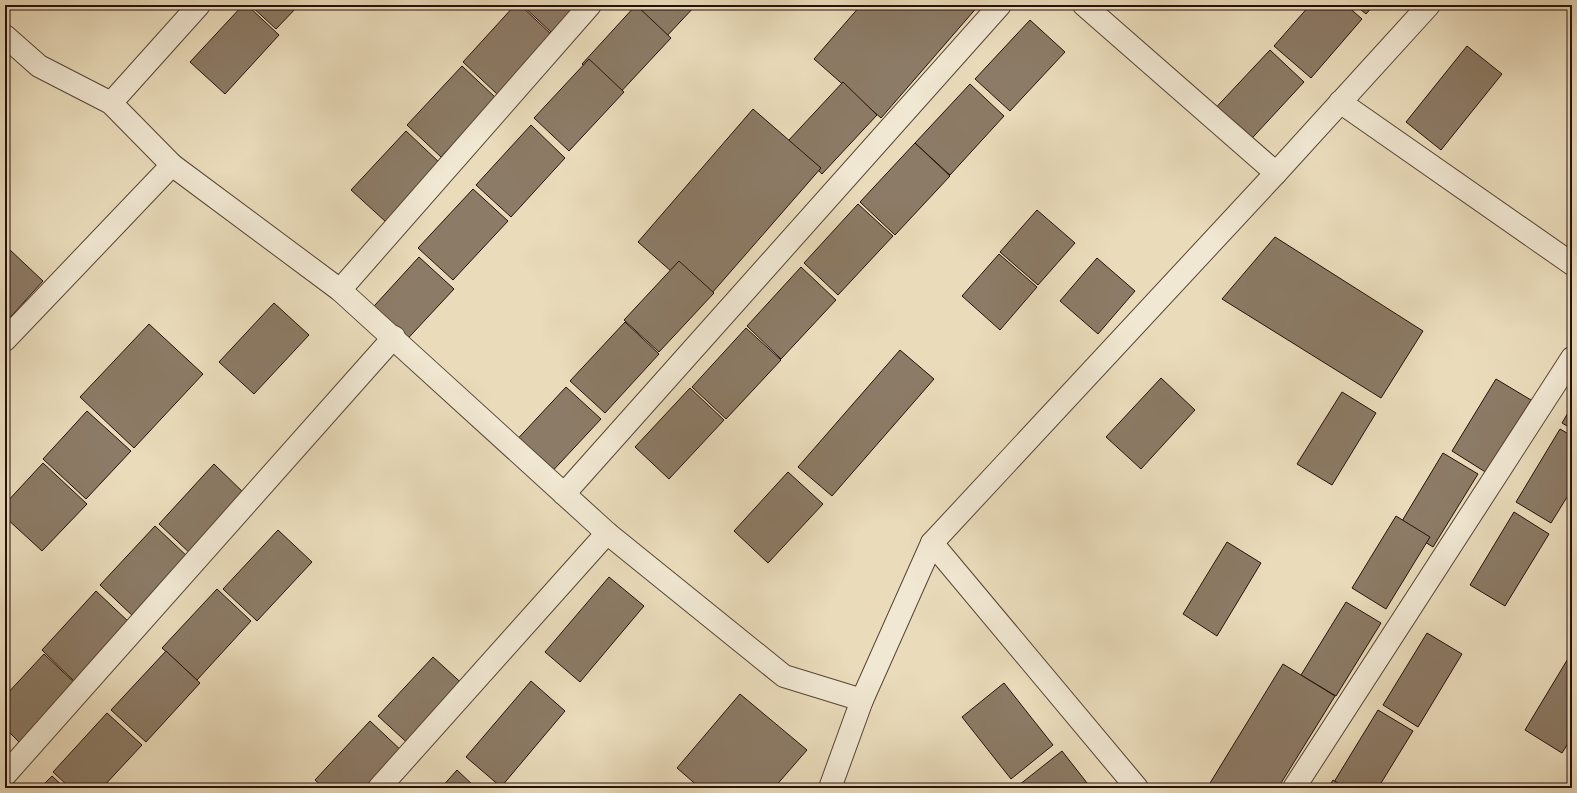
<svg xmlns="http://www.w3.org/2000/svg" width="1577" height="793" viewBox="0 0 1577 793" font-family="Vollkorn,serif">
<rect width="100%" height="100%" fill="#eadcbb"/>
<filter id="stains"><feTurbulence type="fractalNoise" baseFrequency=".005" numOctaves="4"/><feColorMatrix values="0 0 0 0 .2 0 0 0 0 .09 0 0 0 0 .02 0 0 0 .5 -.17"/></filter>
<radialGradient id="worn" r=".72"><stop offset=".6" stop-color="#630" stop-opacity="0"/><stop offset="1" stop-color="#630" stop-opacity=".3"/></radialGradient>
<!-- building -->
<g fill="#8c7b66" stroke="#261109">
<path d="M243,5H247L279,35L225,94L190,62Z"/>
<path d="M250,5H299L276,29Z"/>
<path d="M515,5H520L552,35L497,94L463,62Z"/>
<path d="M522,5H579L552,33Z"/>
<path d="M631,5H696L665,38Z"/>
<path d="M636,5L671,38L616,97L582,64Z"/>
<path d="M861,5H979L881,118L814,59Z"/>
<path d="M1310,5H1346L1362,19L1311,78L1274,46Z"/>
<path d="M1355,5H1374L1366,14Z"/>
<path d="M1030,20L1065,52L1010,111L975,79Z"/>
<path d="M1467,46L1502,74L1441,150L1406,122Z"/>
<path d="M1270,50L1304,82L1243,148L1208,116Z"/>
<path d="M589,59L624,92L569,151L534,118Z"/>
<path d="M462,66L496,98L441,157L407,125Z"/>
<path d="M843,82L877,115L822,174L788,141Z"/>
<path d="M970,84L1004,116L950,175L915,143Z"/>
<path d="M753,109L821,168L705,301L638,242Z"/>
<path d="M531,125L565,158L511,217L476,185Z"/>
<path d="M406,131L441,164L386,222L351,190Z"/>
<path d="M915,143L950,176L895,235L860,202Z"/>
<path d="M473,189L508,221L453,280L418,248Z"/>
<path d="M858,204L893,236L838,295L804,263Z"/>
<path d="M1037,210L1075,243L1038,285L1000,252Z"/>
<path d="M1275,237L1423,331L1381,398L1222,299Z"/>
<path d="M9,249L43,281L5,323V253Z"/>
<path d="M999,254L1037,287L1000,330L962,296Z"/>
<path d="M419,257L454,289L399,348L365,316Z"/>
<path d="M1097,258L1135,291L1098,334L1060,301Z"/>
<path d="M679,261L714,293L659,352L624,320Z"/>
<path d="M801,267L836,300L781,359L747,326Z"/>
<path d="M274,303L309,335L254,394L219,362Z"/>
<path d="M625,322L659,354L605,413L570,381Z"/>
<path d="M149,324L203,374L134,448L80,397Z"/>
<path d="M746,328L781,360L726,419L692,387Z"/>
<path d="M900,350L934,379L832,496L798,467Z"/>
<path d="M1161,378L1195,410L1141,469L1106,437Z"/>
<path d="M1496,379L1531,400L1487,473L1452,451Z"/>
<path d="M566,387L601,419L546,478L511,446Z"/>
<path d="M690,388L724,420L669,479L635,447Z"/>
<path d="M1342,392L1376,413L1332,485L1297,464Z"/>
<path d="M1572,406V429L1562,423Z"/>
<path d="M87,411L131,451L86,499L43,459Z"/>
<path d="M1560,429L1572,436V489L1551,523L1516,502Z"/>
<path d="M1443,453L1478,474L1433,547L1399,526Z"/>
<path d="M43,463L87,504L42,551L5,517V504Z"/>
<path d="M214,464L248,497L193,556L159,524Z"/>
<path d="M788,472L823,504L768,563L734,531Z"/>
<path d="M1514,512L1549,534L1505,606L1470,585Z"/>
<path d="M1396,516L1430,537L1386,609L1352,588Z"/>
<path d="M155,526L190,559L135,618L100,585Z"/>
<path d="M278,530L312,562L257,621L223,589Z"/>
<path d="M1227,542L1261,563L1217,636L1183,614Z"/>
<path d="M609,577L644,606L580,682L545,652Z"/>
<path d="M217,589L251,621L197,680L162,648Z"/>
<path d="M96,591L131,624L76,683L42,650Z"/>
<path d="M1346,602L1381,623L1336,696L1301,675Z"/>
<path d="M1427,633L1462,654L1418,727L1383,705Z"/>
<path d="M166,651L200,683L146,742L111,710Z"/>
<path d="M1572,652V737L1562,753L1525,730Z"/>
<path d="M44,654L78,686L23,746L5,728V696Z"/>
<path d="M433,657L468,689L413,748L378,716Z"/>
<path d="M1283,664L1335,696L1278,788H1207Z"/>
<path d="M531,681L565,711L501,787L466,757Z"/>
<path d="M1004,683L1053,745L1011,779L962,717Z"/>
<path d="M740,694L807,750L774,788H700L677,768Z"/>
<path d="M1378,710L1413,731L1378,788H1343L1334,782Z"/>
<path d="M107,713L142,745L102,788H70L53,772Z"/>
<path d="M370,721L405,754L373,788H324L315,780Z"/>
<path d="M1062,751L1091,788H1022L1019,785Z"/>
<path d="M457,770L476,788H441Z"/>
<path d="M52,776L65,788H40Z"/>
<path d="M1333,780L1346,788H1328Z"/>
</g>
<g fill="none" stroke-linecap="round" stroke-linejoin="round">
<defs>
<g id="minor">
<path d="M1084,5L1276,173"/>
<path d="M5,36L39,66L111,103L172,165L340,290L607,533L784,676L862,700"/>
<path d="M1340,102L1572,264"/>
<path d="M111,103L199,5"/>
<path d="M340,290L590,5"/>
<path d="M5,340L172,165"/>
<path d="M564,494L1000,5"/>
<path d="M932,543L1137,788"/>
<path d="M5,775L394,337"/>
<path d="M379,788L607,533"/>
<path d="M830,788L862,700L932,543L1276,173L1429,5"/>
<path d="M1294,788L1572,358"/>
</g>
</defs>
<!-- minor casing -->
<use href="#minor" stroke="#574436" stroke-width="24"/>
<!-- minor -->
<use href="#minor" stroke="#f1e8d3" stroke-width="22"/>
</g>
<!-- margin -->
<rect width="1577" height="793" fill="none" stroke="#eadcbb" stroke-width="20"/>
<rect x="6" y="6" width="1565" height="781" fill="none" stroke="#261109" stroke-width="2"/>
<rect x="10" y="10" width="1557" height="773" fill="none" stroke="#261109"/>
<rect width="100%" height="100%" filter="url(#stains)"/>
<rect width="100%" height="100%" fill="url(#worn)"/>
</svg>
